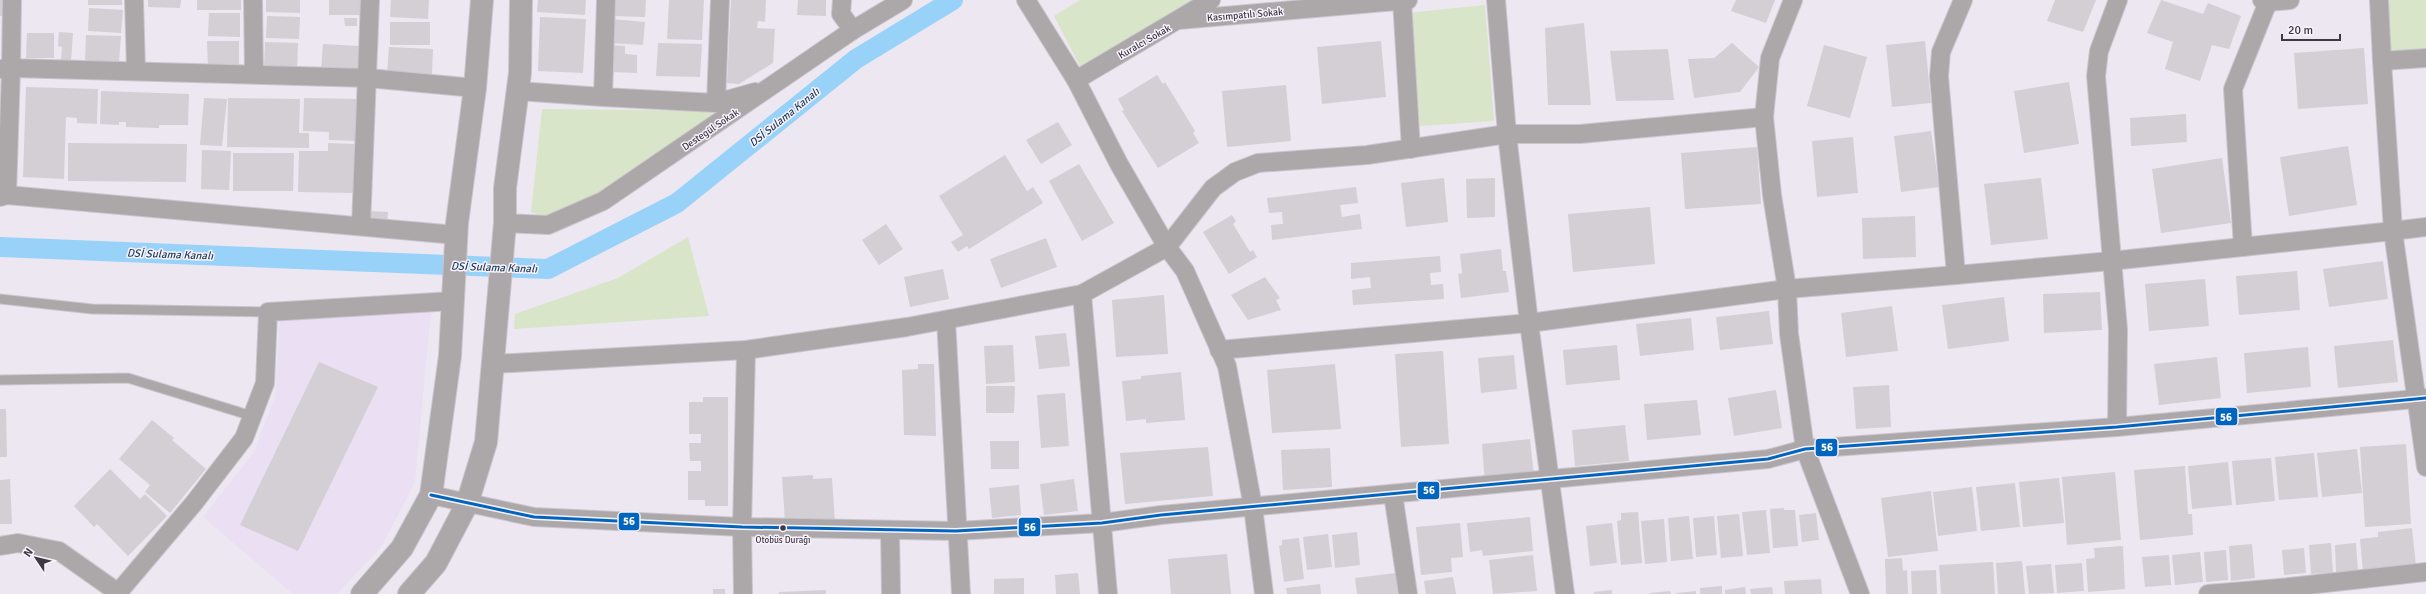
<svg xmlns="http://www.w3.org/2000/svg" width="2426" height="594" viewBox="0 0 2426 594" font-family="Signika,sans-serif">
<rect width="100%" height="100%" fill="#ede7f2"/>
<!-- built -->
<path fill="#eadff3" d="M431,311L415,482L381,547L337,594H293L203,517L254,452L275,397L280,318Z"/>
<!-- green -->
<g fill="#d8e5c8">
<path d="M1080,0H1204L1082,70L1054,16Z"/>
<path d="M2389,0H2426V54L2382,61Z"/>
<path d="M1485,5L1494,121L1420,126L1407,13Z"/>
<path d="M542,109L712,111L710,122L584,201L543,216L531,212Z"/>
<path d="M688,237L709,316L514,329L515,314L618,278Z"/>
</g>
<g fill="none" stroke-linecap="round" stroke-linejoin="round">
<!-- canal -->
<path stroke="#99d2f8" stroke-width="20" d="M0,247L548,269L677,203L856,59L953,0"/>
</g>
<!-- building -->
<g fill="#d4ced5">
<path d="M0,0H3L4,16H0Z"/>
<rect x="88" y="0" width="34" height="5"/>
<path d="M148,0H181L180,8L148,7Z"/>
<rect x="197" y="0" width="44" height="10"/>
<path d="M266,0H300V13L266,12Z"/>
<rect x="329" y="0" width="31" height="15"/>
<path d="M391,0H429L428,19L390,17Z"/>
<path d="M538,0H586L585,15L537,12Z"/>
<path d="M613,0H646L645,17L612,16Z"/>
<path d="M669,0H704L702,40L667,39Z"/>
<path d="M731,0H766L765,22L758,21L757,28L775,29L773,63L739,84L727,83Z"/>
<path d="M798,0H826V16L797,15Z"/>
<path d="M1736,0H1775L1766,23L1731,11Z"/>
<path d="M2055,0H2096L2083,32L2047,21Z"/>
<path d="M2161,0L2203,14L2208,3L2241,16L2229,49L2212,45L2200,81L2165,69L2173,42L2147,33Z"/>
<path d="M89,8L123,10L121,33L88,31Z"/>
<path d="M209,13H240V37L208,36Z"/>
<path d="M267,16L300,17L299,39L266,38Z"/>
<path d="M540,17L586,19L583,73L538,71Z"/>
<path d="M344,18H357V26H345Z"/>
<path d="M612,19L645,22L643,45L610,43Z"/>
<rect x="390" y="22" width="40" height="23"/>
<path d="M1584,23L1591,105H1548L1545,28Z"/>
<path d="M59,32L73,33L71,61L61,60L62,47L58,46Z"/>
<path d="M27,33H54V58H26Z"/>
<path d="M86,35L121,36L119,63L85,61Z"/>
<path d="M207,41H239V67L208,68Z"/>
<path d="M1381,41L1386,97L1322,104L1317,47Z"/>
<path d="M1925,41L1931,103L1892,107L1886,45Z"/>
<path d="M265,42L298,43L297,70L264,69Z"/>
<path d="M658,43L702,44L700,77L656,76Z"/>
<path d="M1732,43L1759,67L1740,92L1694,98L1688,59L1714,58Z"/>
<path d="M323,44L359,46L357,73L321,71Z"/>
<path d="M610,45L625,46V54L637,55V73L610,72Z"/>
<path d="M1824,45L1867,57L1850,118L1807,106Z"/>
<path d="M389,47L433,49L432,75L387,74Z"/>
<path d="M2364,48L2368,104L2298,109L2294,53Z"/>
<path d="M1668,49L1674,100L1616,101L1610,51Z"/>
<path d="M1157,75L1163,84L1165,82L1195,131L1193,133L1199,143L1158,168L1122,111L1124,110L1118,99Z"/>
<path d="M2069,82L2079,144L2024,153L2014,91Z"/>
<path d="M1286,85L1291,141L1227,147L1222,91Z"/>
<path d="M26,87L98,89L97,124L77,123V118L66,117L64,179L23,177Z"/>
<path d="M101,91L189,94L188,125H159V128L126,127V122H119V125L100,124Z"/>
<path d="M204,98L227,99L222,146L200,145Z"/>
<path d="M228,98L300,99L299,133H309V148L227,147Z"/>
<path d="M304,98L357,99L356,141L329,140V132L303,131Z"/>
<path d="M2186,114L2187,142L2131,146L2130,118Z"/>
<path d="M1058,122L1072,145L1041,164L1026,140Z"/>
<path d="M1931,131L1939,187L1901,192L1894,136Z"/>
<path d="M1853,137L1858,193L1817,197L1812,141Z"/>
<path d="M68,143L187,144L186,182L68,181Z"/>
<path d="M328,143L355,144L354,193L298,192L299,151H328Z"/>
<path d="M2348,146L2357,205L2289,216L2280,157Z"/>
<path d="M1757,147L1761,204L1685,209L1681,153Z"/>
<path d="M202,150L231,151L229,190L201,189Z"/>
<path d="M233,153H294L293,191H233Z"/>
<path d="M1005,155L1027,191L1033,187L1043,203L969,249L967,246L958,252L951,242L963,235L939,196Z"/>
<path d="M2222,158L2231,223L2161,233L2152,169Z"/>
<path d="M1079,164L1114,223L1082,241L1049,181Z"/>
<path d="M1444,178L1448,222L1406,227L1401,183Z"/>
<path d="M1495,178V217L1467,218L1466,179Z"/>
<path d="M2041,178L2048,239L1991,245L1984,184Z"/>
<path d="M1356,187L1358,203L1340,205L1342,217L1360,214L1362,229L1272,240L1271,225L1283,224L1282,212L1269,213L1267,198Z"/>
<path d="M1650,207L1655,264L1573,272L1568,214Z"/>
<path d="M370,211L388,212L387,226L370,225Z"/>
<path d="M1232,215L1236,221L1233,224L1250,252L1253,250L1257,257L1229,274L1203,232Z"/>
<path d="M1915,216L1916,257L1863,259L1862,218Z"/>
<path d="M886,224L903,249L879,265L862,240Z"/>
<path d="M1046,238L1057,267L1001,288L990,259Z"/>
<path d="M1501,249L1503,271H1506L1509,292L1461,298L1458,274L1462,273L1460,254Z"/>
<path d="M1440,256L1441,272L1430,273L1431,285L1443,284L1444,299L1353,305L1352,290L1371,288L1370,277L1351,279V263Z"/>
<path d="M2383,261L2388,299L2329,307L2323,269Z"/>
<path d="M943,269L949,299L910,307L904,277Z"/>
<path d="M2297,271L2300,310L2239,315L2236,276Z"/>
<path d="M1265,277L1280,298L1276,300L1281,310L1248,320L1231,295Z"/>
<path d="M2205,279L2209,326L2149,331L2145,284Z"/>
<path d="M2100,292L2102,330L2044,333L2043,294Z"/>
<path d="M1164,295L1168,354L1116,357L1112,300Z"/>
<path d="M2004,297L2009,341L1948,349L1942,305Z"/>
<path d="M1892,306L1898,351L1846,357L1841,313Z"/>
<path d="M1769,311L1773,344L1720,350L1716,317Z"/>
<path d="M1691,318L1694,350L1640,356L1636,324Z"/>
<path d="M1066,333L1070,366L1039,369L1035,336Z"/>
<path d="M2393,340L2398,382L2338,388L2334,346Z"/>
<path d="M1013,345L1015,382L986,384L984,346Z"/>
<path d="M1617,345L1620,380L1566,385L1563,350Z"/>
<path d="M2308,347L2311,387L2247,393L2244,353Z"/>
<path d="M1443,351L1449,444L1401,447L1395,354Z"/>
<path d="M1514,355L1517,389L1481,393L1478,358Z"/>
<path d="M2217,357L2221,398L2159,405L2154,364Z"/>
<path d="M319,362L378,387L298,551L240,525Z"/>
<path d="M918,364H934L936,436L904,435L902,370L918,369Z"/>
<path d="M1335,364L1341,429L1272,433L1267,370Z"/>
<path d="M1181,372L1185,420L1146,423V419L1126,421L1122,381L1141,379V376Z"/>
<path d="M1889,385L1891,427L1856,429L1853,387Z"/>
<path d="M986,386H1015L1014,413H986Z"/>
<path d="M1776,390L1782,428L1734,436L1728,398Z"/>
<path d="M1065,393L1069,446L1041,448L1037,395Z"/>
<path d="M703,397H728V506H705V500H688V471H701V461H690L689,443H701V434H689V402H703Z"/>
<path d="M1697,400L1701,435L1647,440L1644,404Z"/>
<path d="M0,409H6L7,457H0Z"/>
<path d="M152,420L174,438L172,440L206,469L170,513L145,492L150,485L119,459Z"/>
<path d="M1625,425L1629,461L1575,466L1572,430Z"/>
<path d="M1530,439L1534,476L1485,484L1482,444Z"/>
<path d="M990,441H1019V469H991Z"/>
<path d="M2406,444L2411,524L2365,527L2360,447Z"/>
<path d="M1208,447L1213,496L1125,504L1120,453Z"/>
<path d="M1330,448L1332,487L1283,490L1281,450Z"/>
<path d="M2357,449L2362,493L2322,497L2317,453Z"/>
<path d="M2314,453L2318,497L2279,500L2275,457Z"/>
<path d="M2271,458L2275,501L2236,505L2232,461Z"/>
<path d="M2228,462L2232,505L2192,509L2188,466Z"/>
<path d="M2185,466L2188,514H2192L2193,535L2140,540L2134,470Z"/>
<path d="M110,469L140,499L145,494L167,516L128,556L97,524L94,527L74,506Z"/>
<path d="M2115,472L2121,540L2067,545L2062,477Z"/>
<path d="M813,475V479L832,478L835,522H785L782,477Z"/>
<path d="M2059,478L2064,523L2023,527L2019,482Z"/>
<path d="M10,479L12,524H0V480Z"/>
<path d="M1074,479L1078,511L1044,515L1040,484Z"/>
<path d="M2015,483L2020,527L1981,531L1976,487Z"/>
<path d="M1019,485L1021,515L992,518L989,488Z"/>
<path d="M1972,487L1977,531L1938,536L1933,492Z"/>
<path d="M1931,491L1938,551L1888,557L1881,498Z"/>
<path d="M1784,508V510H1795L1798,546L1773,548L1770,509Z"/>
<path d="M1766,510L1770,553L1747,555L1742,512Z"/>
<path d="M1638,512L1642,563L1621,565L1617,521L1621,520V513Z"/>
<path d="M1816,513L1819,540L1802,542L1799,515Z"/>
<path d="M1739,514L1743,556L1721,558L1717,516Z"/>
<path d="M1689,516L1693,559L1671,561L1668,518Z"/>
<path d="M1714,516L1717,555L1696,557L1693,518Z"/>
<path d="M1530,517L1533,551L1483,556L1482,550L1470,552L1467,523Z"/>
<path d="M1664,519L1667,562L1645,564L1641,521Z"/>
<path d="M1460,523L1463,557L1451,558L1452,572L1421,575L1416,527Z"/>
<path d="M1612,523L1617,563L1590,566L1586,526Z"/>
<path d="M2412,528L2416,566L2363,572L2360,539L2378,537V532Z"/>
<path d="M1357,532L1360,565L1335,568L1332,535Z"/>
<path d="M1328,534L1332,567L1307,570L1303,537Z"/>
<path d="M1299,538L1304,579L1284,582L1279,546L1282,545V540Z"/>
<path d="M2331,543L2333,573L2311,574L2309,545Z"/>
<path d="M2356,543L2358,572L2336,573L2335,545Z"/>
<path d="M2252,544L2255,578L2231,581L2229,546Z"/>
<path d="M2123,546L2125,589L2088,592L2086,559L2095,558L2094,548Z"/>
<path d="M2304,548L2306,573L2284,575L2282,550Z"/>
<path d="M2226,550L2228,580L2206,582L2204,552Z"/>
<path d="M2200,552L2203,582L2175,585L2172,555Z"/>
<path d="M1227,554L1231,594H1171L1168,559Z"/>
<path d="M1533,555L1537,591L1493,594L1489,560Z"/>
<path d="M2169,555L2171,585L2145,587L2142,557Z"/>
<path d="M1902,558L1903,571L1907,570L1908,594H1886L1885,559Z"/>
<path d="M2022,561L2025,594H1998L1996,563Z"/>
<path d="M1993,562L1995,594H1941L1939,565Z"/>
<path d="M2082,563L2084,591L2057,593L2055,565Z"/>
<path d="M2051,564L2054,593L2029,594L2026,566Z"/>
<path d="M1936,570L1937,594H1912L1911,571Z"/>
<path d="M1078,573L1080,594H1056L1055,575Z"/>
<path d="M1396,573L1398,594H1357L1355,578Z"/>
<path d="M1453,577L1456,594H1426L1424,581Z"/>
<path d="M1024,578V594H994V579Z"/>
<path d="M1821,579L1822,594H1785L1784,581Z"/>
<path d="M1320,584L1321,594H1287L1286,588Z"/>
<path d="M1722,586V594H1700V588Z"/>
<path d="M1745,587L1746,594H1725V590Z"/>
<path d="M1772,587L1773,594H1751L1750,589Z"/>
<rect x="713" y="589" width="12" height="5"/>
<path d="M826,590V594H779V592Z"/>
<path d="M1612,590V594H1594V592Z"/>
<path d="M1670,591L1671,594H1650V593Z"/>
<path d="M1696,591V594H1676V593Z"/>
</g>
<g fill="none" stroke-linecap="round" stroke-linejoin="round">
<defs>
<g id="lane">
<path d="M0,299L92,309L268,312"/>
<path d="M0,380L128,378L252,416"/>
</g>
<g id="street">
<path d="M12,0L11,68L368,78L475,88"/>
<path d="M134,0L136,70"/>
<path d="M253,0L254,74"/>
<path d="M606,0L603,97L716,103"/>
<path d="M720,0L716,103L755,92"/>
<path d="M842,0L841,14L853,30"/>
<path d="M1026,0L1076,80L1119,164L1167,247L1185,271L1227,366L1253,507L1264,594"/>
<path d="M1402,0L1411,149"/>
<path d="M1793,0L1770,58L1764,117L1772,195L1787,289L1789,334L1805,449L1860,594"/>
<path d="M1963,0L1941,52L1939,76L1956,275L2111,261L2393,231L2382,61"/>
<path d="M2262,0L2268,2L2290,0"/>
<path d="M2379,0L2382,61L2426,58"/>
<path d="M1179,20L1408,0"/>
<path d="M0,69L11,68L7,195"/>
<path d="M1076,80L1211,0"/>
<path d="M518,91L603,97"/>
<path d="M0,197L7,195L456,235"/>
<path d="M505,223L548,225L603,201L853,30L903,0"/>
<path d="M361,226L370,0"/>
<path d="M2426,227L2393,231L2426,467"/>
<path d="M2243,247L2233,89L2268,2"/>
<path d="M1082,294L1108,594"/>
<path d="M946,320L961,594"/>
<path d="M1219,350L1529,323L1507,134L1496,0"/>
<path d="M493,364L746,350L907,327L1082,294L1167,247L1213,188L1235,172L1258,163L1367,155L1507,134H1580L1764,117"/>
<path d="M2117,427L2118,329L2096,76L2099,51L2118,0"/>
<path d="M1393,494L1408,594"/>
<path d="M431,495L534,517L742,527L956,531L1102,523L1161,515L1768,459L1805,449L2117,427L2426,398"/>
<path d="M890,530L891,594"/>
<path d="M0,546L18,543L59,551L120,594"/>
<path d="M117,594L194,503L244,438L265,383L268,312L453,301"/>
<path d="M743,594L742,527L746,350"/>
<path d="M1565,594L1529,323L1787,289L1956,275"/>
<path d="M2208,594L2290,587"/>
<path d="M2291,594L2290,587L2426,572"/>
</g>
<g id="secondary">
<path d="M362,594L402,548L431,495L450,356L457,223L475,88L482,0"/>
<path d="M409,594L436,563L467,504L486,442L505,223V188L520,73L521,0"/>
</g>
</defs>
<!-- lane casing -->
<use href="#lane" stroke="#cac5ce" stroke-width="11"/>
<!-- street casing -->
<use href="#street" stroke="#cac5ce" stroke-width="20"/>
<!-- secondary casing -->
<use href="#secondary" stroke="#cac5ce" stroke-width="24"/>
<!-- lane -->
<use href="#lane" stroke="#aca8a9" stroke-width="9"/>
<!-- street -->
<use href="#street" stroke="#aca8a9" stroke-width="18"/>
<!-- secondary -->
<use href="#secondary" stroke="#aca7a9" stroke-width="22"/>
<defs>
<path id="bus-1" d="M431,495L534,517L742,527L956,531L1102,523L1161,515L1768,459L1805,449L2117,427L2426,398"/>
</defs>
<!-- bus-1 casing -->
<use href="#bus-1" stroke="#f9f2fe" stroke-width="6"/>
<!-- bus-1 -->
<use href="#bus-1" stroke="#0065bd" stroke-width="3"/>
</g>
<!-- markers -->
<circle fill="#3e3941" stroke="#f9f2fe" stroke-width="1.5" cx="783" cy="528" r="3.5"/>
<g text-anchor="middle" stroke-width="3" stroke-linejoin="round" paint-order="stroke">
<!-- bus labels -->
<g font-size="9" fill="#3e3941" stroke="#f9f2fe">
<text x="783" y="543">Otobüs Durağı</text>
</g>
<!-- street labels -->
<g font-size="10" fill="#3e3941" stroke="#f9f2fe">
<text transform="translate(1245 14) rotate(-5)" y="4">Kasımpatılı Sokak</text>
<text transform="translate(1144 41) rotate(-30)" y="4">Kuralcı Sokak</text>
<text transform="translate(710 129) rotate(-34)" y="4">Destegül Sokak</text>
</g>
<!-- water labels -->
<g font-size="11" font-style="italic" fill="#1b3f54" stroke="#f9f2fe">
<text transform="translate(784 117) rotate(-39)" y="4">DSİ Sulama Kanalı</text>
<text transform="translate(170 254) rotate(2)" y="4">DSİ Sulama Kanalı</text>
<text transform="translate(494 267) rotate(2)" y="4">DSİ Sulama Kanalı</text>
</g>
</g>
<g stroke="#f9f2fe" stroke-width="1.5">
<rect x="2215" y="407" width="23" height="19" rx="4" fill="#0065bd"/>
<rect x="1815" y="438" width="23" height="19" rx="4" fill="#0065bd"/>
<rect x="1417" y="481" width="23" height="19" rx="4" fill="#0065bd"/>
<rect x="618" y="512" width="22" height="19" rx="4" fill="#0065bd"/>
<rect x="1018" y="517" width="23" height="20" rx="4" fill="#0065bd"/>
</g>
<g font-size="11" text-anchor="middle" font-weight="bold" fill="#fff">
<text x="2226" y="421">56</text>
<text x="1827" y="451">56</text>
<text x="1429" y="494">56</text>
<text x="629" y="525">56</text>
<text x="1030" y="531">56</text>
</g>
<!-- north arrow -->
<g transform="translate(36 558) rotate(305)" stroke="#f9f2fe" stroke-width="3" paint-order="stroke">
<path d="M0-3L7 15L0 10L-7 15Z" fill="#3e3941"/>
<text y="-6" font-size="11" font-weight="bold" text-anchor="middle" fill="#3e3941">N</text>
</g>
<!-- scale -->
<path d="M2282 34v6h58v-6" fill="none" stroke="#3e3941" stroke-width="2"/>
<text x="2288" y="34" font-size="12" fill="#3e3941" stroke="#f9f2fe" stroke-width="3" paint-order="stroke">20 m</text>
</svg>
